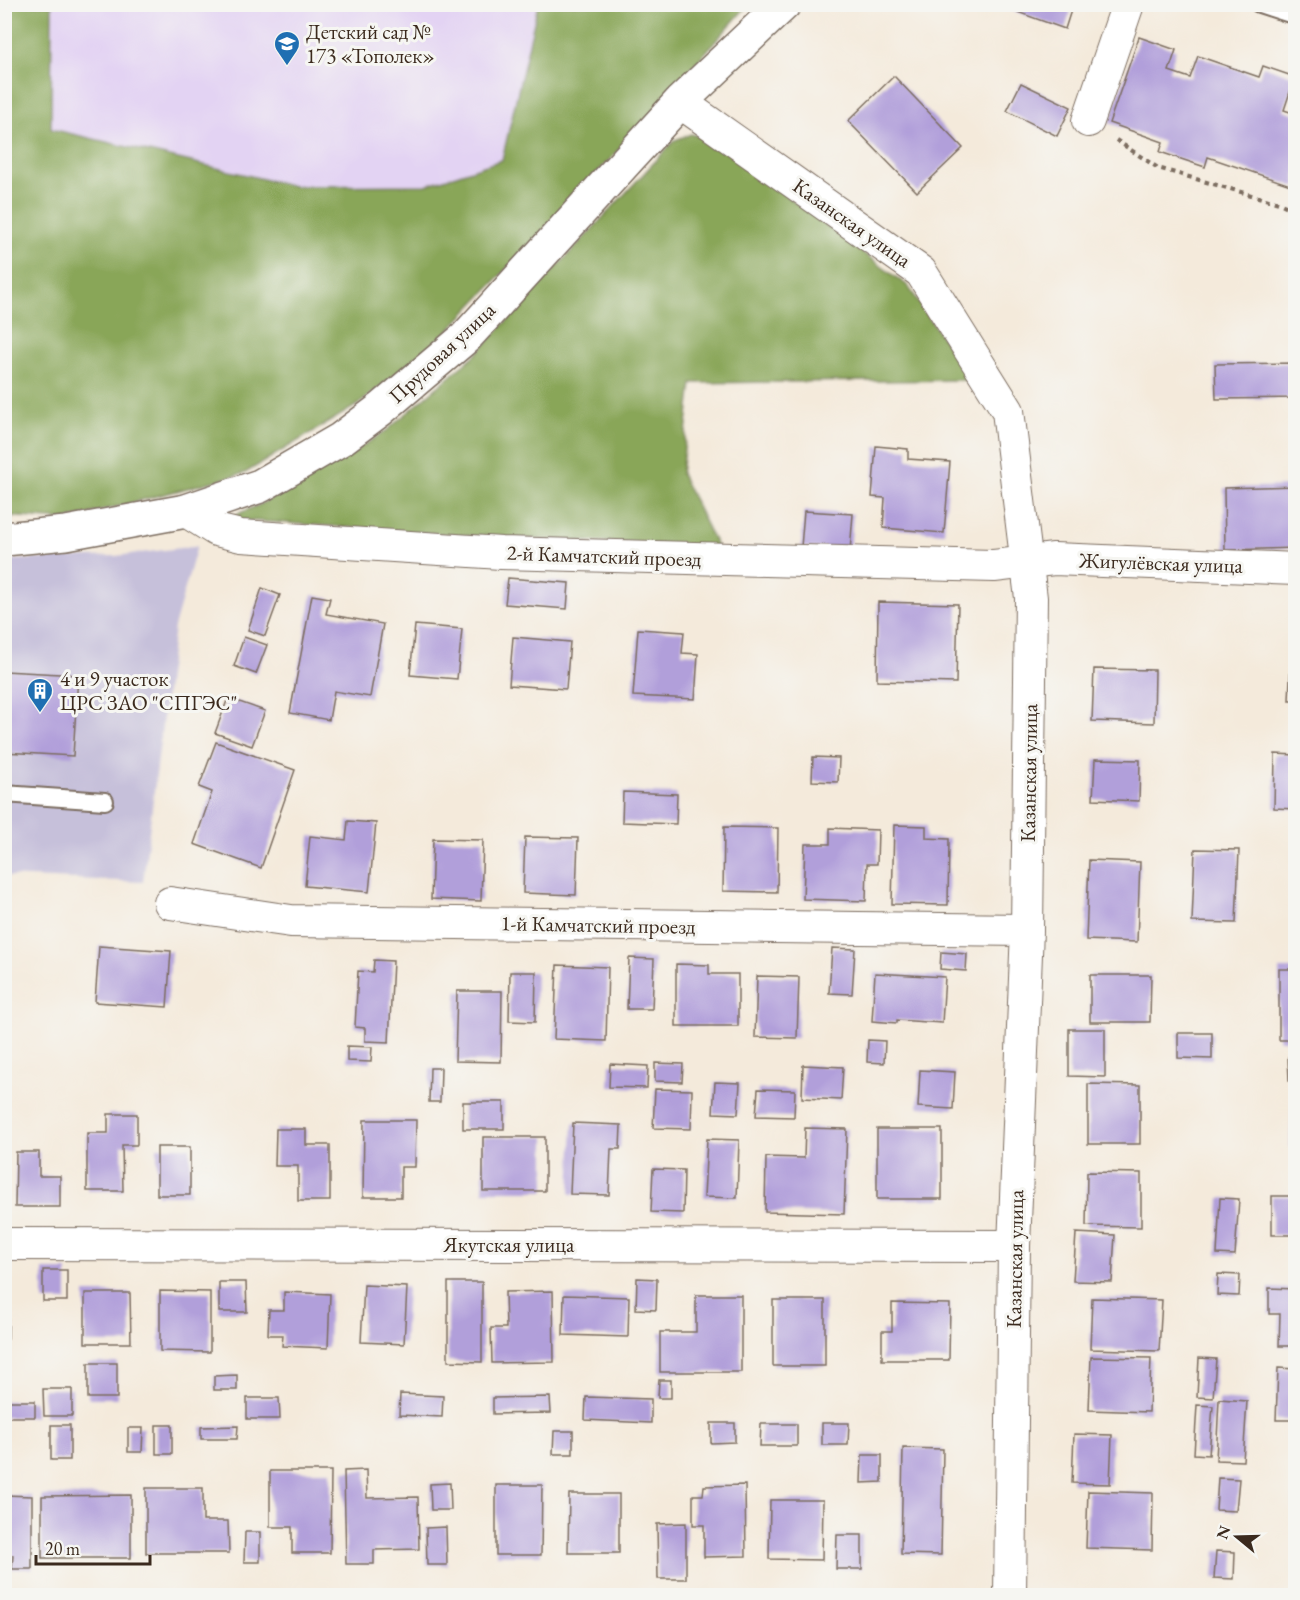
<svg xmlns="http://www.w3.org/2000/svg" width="1300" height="1600" viewBox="0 0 1300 1600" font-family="'EB Garamond',serif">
<rect width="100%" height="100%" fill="#f6f6f2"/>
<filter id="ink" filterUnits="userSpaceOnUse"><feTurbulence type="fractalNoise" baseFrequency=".0167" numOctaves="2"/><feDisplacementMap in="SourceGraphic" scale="12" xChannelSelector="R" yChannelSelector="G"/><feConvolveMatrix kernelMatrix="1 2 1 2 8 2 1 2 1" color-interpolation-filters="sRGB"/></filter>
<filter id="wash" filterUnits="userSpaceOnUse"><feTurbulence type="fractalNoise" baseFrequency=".008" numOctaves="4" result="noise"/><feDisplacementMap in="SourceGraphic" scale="24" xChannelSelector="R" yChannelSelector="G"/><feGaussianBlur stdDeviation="1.35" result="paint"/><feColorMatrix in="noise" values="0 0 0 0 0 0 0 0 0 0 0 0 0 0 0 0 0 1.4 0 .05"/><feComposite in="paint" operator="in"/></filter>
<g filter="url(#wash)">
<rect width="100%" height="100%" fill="#f4eadb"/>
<!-- built -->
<path fill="#e3d3f3" d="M52,5H538L502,160L426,185L293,186L51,129Z"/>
<!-- industrial -->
<path fill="#c6c0da" d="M197,546L174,627L143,882L5,876V560L116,556Z"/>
<!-- forest -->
<g fill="#89a659" stroke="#62683c" stroke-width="1.5">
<path d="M4,5H52L51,129L293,186L426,185L502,160L538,5H748L612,157L449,330L359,404L245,473L66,520L5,516Z"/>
<path d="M691,134L709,139L908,286L970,380L692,383L681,474L717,547L506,538L226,519L261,504L346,457L386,431L476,354L675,140Z"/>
</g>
<g id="blocks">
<!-- building -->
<g fill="#b19fda">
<path d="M995,4H1073L1065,29Z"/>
<path d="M1139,37L1176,50L1169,71L1190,78L1198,56L1259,77L1263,66L1295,77L1284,110L1296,114V187L1208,157L1205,167L1160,152L1163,142L1109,123Z"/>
<path d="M894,76L963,148L917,192L848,121Z"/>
<path d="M1021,83L1071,107L1057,136L1007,111Z"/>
<path d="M1296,363V398L1216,399L1215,364Z"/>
<path d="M876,446L908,449V459L950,462L944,533L883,528L885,498L872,497Z"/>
<path d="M1296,486V548L1225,550L1224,488Z"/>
<path d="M804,511L853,514L850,551L801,547Z"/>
<path d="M508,578L569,583L567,609L505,604Z"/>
<path d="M262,588L280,595L265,636L248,630Z"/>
<path d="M312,595L330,598L326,614L383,624L370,697L334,691L329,720L290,713Z"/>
<path d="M878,602L958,604L956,683L877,681Z"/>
<path d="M415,625L462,629L457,679L410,675Z"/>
<path d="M638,629L684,632L682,653L698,654L695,699L633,696Z"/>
<path d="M244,637L267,645L256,674L234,666Z"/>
<path d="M513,637L570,642L566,689L509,685Z"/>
<path d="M1291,656H1296V700H1289Z"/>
<path d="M1094,669L1155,670L1154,723L1092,721Z"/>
<path d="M4,671L78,675L73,756L4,752Z"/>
<path d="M228,698L265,711L252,746L215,733Z"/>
<path d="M216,742L295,770L261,868L194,844L212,792L199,787Z"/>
<path d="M1275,754L1296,755V809L1274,808Z"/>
<path d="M813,757L839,758L838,782L812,781Z"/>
<path d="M1095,759L1140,760L1139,801L1093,799Z"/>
<path d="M623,792L677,794L676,824L622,822Z"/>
<path d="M348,821L376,823L369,892L305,886L310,836L346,840Z"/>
<path d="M894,825L926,826V838L949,839L948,905L892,904Z"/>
<path d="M724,827L778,828L777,892L723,891Z"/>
<path d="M830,828L878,830L877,864H867L866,901L803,899L805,844H830Z"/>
<path d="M525,837L578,838L576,895L523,893Z"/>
<path d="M433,839L483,840L481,901L431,899Z"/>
<path d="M1195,849L1239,850L1236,923L1192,922Z"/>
<path d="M1089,860L1140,862L1137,942L1086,940Z"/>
<path d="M99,946L171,951L167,1007L95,1002Z"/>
<path d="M832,948L855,949L852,994L829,993Z"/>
<path d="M941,952L967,954L966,971L940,969Z"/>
<path d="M629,958L654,959L652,1009H627Z"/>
<path d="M374,960L393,961L389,1042L365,1041V1028L355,1027L358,971L373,972Z"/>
<path d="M676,964L709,965V974H738V1026H676Z"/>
<path d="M557,965L608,967L606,1041L554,1039Z"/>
<rect x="1279" y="969" width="17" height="71"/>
<path d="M510,972H536L535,1022L509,1021Z"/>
<path d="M875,973L945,977L942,1023L897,1020V1023L872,1021Z"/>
<path d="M1090,975H1151L1150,1022H1090Z"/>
<path d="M757,976L799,977L797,1038L755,1037Z"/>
<path d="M457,991H502L501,1062L455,1061Z"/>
<path d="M1069,1029H1105V1077L1069,1076Z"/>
<path d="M1178,1033H1212V1059L1178,1058Z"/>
<path d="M868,1040L885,1041L884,1063L867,1062Z"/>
<path d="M347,1046L372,1047L371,1062L347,1061Z"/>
<path d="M1288,1057H1296V1081H1289Z"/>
<path d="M655,1063L683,1064L682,1082L655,1081Z"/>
<path d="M610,1064L648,1066L647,1088L609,1087Z"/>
<path d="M803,1065L843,1067L841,1100L802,1098Z"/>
<path d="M430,1068H441L440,1102H429Z"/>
<path d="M920,1070L955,1072L953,1109L918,1107Z"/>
<path d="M715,1082L740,1083L738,1114L713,1113Z"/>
<path d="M1088,1084L1140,1085V1144H1088Z"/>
<path d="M655,1089L692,1090L691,1129L653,1128Z"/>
<path d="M758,1089L795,1090L794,1117L756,1116Z"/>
<path d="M1292,1098H1296V1147H1290Z"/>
<rect x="463" y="1102" width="41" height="27"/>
<path d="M108,1114H137V1145H122L123,1191H87V1133H108Z"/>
<path d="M364,1120H416L415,1167H401V1197H363Z"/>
<path d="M573,1123L621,1125L620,1149H611L609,1195L570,1194Z"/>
<path d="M805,1128L847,1129L844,1214L765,1212L766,1157L804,1158Z"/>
<path d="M276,1129H306V1145H330V1201H298V1166H275Z"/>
<rect x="877" y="1129" width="65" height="70"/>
<rect x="483" y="1137" width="62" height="54"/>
<path d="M707,1139L739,1140L737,1198L704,1197Z"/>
<rect x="157" y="1147" width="33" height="48"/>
<path d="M16,1152H39V1176H60V1207H15Z"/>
<path d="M653,1169L684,1170L683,1213L651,1212Z"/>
<path d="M1087,1172L1141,1173V1227L1086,1226Z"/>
<rect x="1272" y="1196" width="24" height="39"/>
<path d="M1220,1198L1239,1199L1235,1255L1217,1254Z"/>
<path d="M1076,1233L1115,1235L1112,1282L1073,1281Z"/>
<rect x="43" y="1270" width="24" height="31"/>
<path d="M1218,1274L1240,1275L1239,1296L1217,1295Z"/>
<path d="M637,1278L657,1279L656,1310L636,1309Z"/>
<path d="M219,1282H246L247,1312H219Z"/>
<path d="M448,1282H482V1362L448,1361Z"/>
<path d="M4,1284H9L8,1339H4Z"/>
<path d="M364,1285L407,1287L404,1344L361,1342Z"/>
<path d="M1269,1288L1296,1289V1346H1279L1280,1314H1269Z"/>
<path d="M160,1291L210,1292V1352L160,1351Z"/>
<path d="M553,1291L554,1362L492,1363L491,1328H506L505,1292Z"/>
<path d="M284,1292L330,1294L328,1348L282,1346L283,1335H268L269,1310H284Z"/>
<path d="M85,1293H130L131,1343H85Z"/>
<path d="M564,1295L629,1297L628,1337L563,1335Z"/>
<path d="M696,1295H741V1372H660V1332H696Z"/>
<path d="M1092,1298L1162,1300L1159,1351L1090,1349Z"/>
<rect x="773" y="1300" width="52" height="66"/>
<path d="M892,1303L950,1304L949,1360H882V1331H892Z"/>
<path d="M1091,1357L1151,1358L1149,1412L1089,1410Z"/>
<path d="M1199,1358L1216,1359L1213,1398L1197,1397Z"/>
<rect x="88" y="1363" width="29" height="35"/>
<path d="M1278,1368L1296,1369V1420H1276Z"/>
<path d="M237,1375V1390H214V1376Z"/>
<path d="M659,1380H671V1398H658Z"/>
<path d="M43,1389H72V1416H44Z"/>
<path d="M400,1394L443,1396L442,1417L399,1415Z"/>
<path d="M550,1397L551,1413L493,1414V1398Z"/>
<path d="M586,1397L651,1399V1423L585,1420Z"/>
<path d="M247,1398H279L280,1419H247Z"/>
<path d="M1219,1399L1247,1401L1243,1461L1216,1460Z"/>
<rect x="4" y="1401" width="31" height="16"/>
<path d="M1197,1405L1213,1406L1209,1455L1194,1454Z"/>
<path d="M711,1423H735V1442L711,1443Z"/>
<path d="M822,1423H849L848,1445H822Z"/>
<path d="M761,1424H797V1446H760Z"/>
<rect x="51" y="1425" width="19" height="35"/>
<rect x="156" y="1425" width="16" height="29"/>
<path d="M238,1426L237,1439H201V1427Z"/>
<path d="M128,1428H143L142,1452H128Z"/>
<path d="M554,1431H573V1454H553Z"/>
<path d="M1074,1434L1112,1435L1110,1484L1072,1483Z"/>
<path d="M903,1448L943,1449L941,1555L901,1554Z"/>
<path d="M862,1455H882V1482L861,1483Z"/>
<path d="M366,1470L367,1498L418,1497L419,1549L374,1550V1564H346L344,1471Z"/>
<path d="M270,1471H331L330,1553H292V1527H270Z"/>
<path d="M1218,1478L1239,1479L1236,1511L1216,1510Z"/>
<path d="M450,1483L451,1510H431L430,1484Z"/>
<path d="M496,1485H542L541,1555H496Z"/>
<path d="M745,1485L746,1556L704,1557V1525H693V1495H703L704,1486Z"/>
<path d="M146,1488H203V1521H228L229,1553H146Z"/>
<path d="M1088,1491L1153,1493L1152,1550L1086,1548Z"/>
<rect x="1293" y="1493" width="3" height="57"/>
<path d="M569,1494H619V1553H568Z"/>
<path d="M4,1495L32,1496V1569H12L13,1555H4Z"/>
<path d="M131,1495V1558H42V1496Z"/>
<path d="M770,1500H823L822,1560L769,1559Z"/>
<path d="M686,1523V1579H658L657,1524Z"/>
<path d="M446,1527L447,1565H427L426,1528Z"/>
<path d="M245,1532H260V1562H244Z"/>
<path d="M837,1535H862V1569H836Z"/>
<path d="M1216,1551L1235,1552L1234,1579L1214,1578Z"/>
</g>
</g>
</g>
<g filter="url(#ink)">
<use href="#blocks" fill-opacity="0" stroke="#7c6d60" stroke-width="1.5"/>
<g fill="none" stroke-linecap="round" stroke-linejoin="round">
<defs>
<g id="service">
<path d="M1259,4L1296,16"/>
<path d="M4,794L105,801"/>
</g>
<g id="minor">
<path d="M680,102L921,272L1008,411L1031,598L1027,930L1014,1246L1010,1596"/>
<path d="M1088,121L1128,4"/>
<path d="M186,511L216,530L241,536L501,553L994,566L1054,559L1296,569"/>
<path d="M170,903L291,921L1027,930"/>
<path d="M4,1244L1014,1246"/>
</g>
<path id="secondary" d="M4,539L66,533L186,511L260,486L341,439L381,409L465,338L680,102L784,4"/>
</defs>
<!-- service casing -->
<use href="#service" stroke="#7c6d60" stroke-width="20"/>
<!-- minor casing -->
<use href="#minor" stroke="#7c6d60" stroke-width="34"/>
<!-- secondary casing -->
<use href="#secondary" stroke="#7c6d60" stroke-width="36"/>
<!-- path -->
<path stroke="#7c6d60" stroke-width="4" stroke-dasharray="4.5 4.5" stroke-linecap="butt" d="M1116,140L1158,168L1279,203L1296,211"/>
<!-- service -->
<use href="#service" stroke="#fff" stroke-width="16"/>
<!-- minor -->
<use href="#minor" stroke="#fff" stroke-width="32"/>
<!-- secondary -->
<use href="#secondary" stroke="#fff" stroke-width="33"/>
</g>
</g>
<!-- icons -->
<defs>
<symbol id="school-pin" viewBox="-11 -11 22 30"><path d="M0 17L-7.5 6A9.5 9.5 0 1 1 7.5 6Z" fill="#1f6fb2" stroke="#f6f6f2"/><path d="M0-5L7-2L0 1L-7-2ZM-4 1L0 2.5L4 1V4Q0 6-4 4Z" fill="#fff"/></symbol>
<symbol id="building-pin" viewBox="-11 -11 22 30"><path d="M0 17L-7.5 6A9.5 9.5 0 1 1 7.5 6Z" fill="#1f6fb2" stroke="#f6f6f2"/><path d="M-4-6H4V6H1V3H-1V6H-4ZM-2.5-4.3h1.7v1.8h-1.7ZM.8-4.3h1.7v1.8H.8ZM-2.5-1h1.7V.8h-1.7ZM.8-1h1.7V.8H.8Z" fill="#fff"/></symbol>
</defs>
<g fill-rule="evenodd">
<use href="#school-pin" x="272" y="29" width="30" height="40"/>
<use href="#building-pin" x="25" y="676" width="30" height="40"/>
</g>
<g text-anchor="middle" stroke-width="6" stroke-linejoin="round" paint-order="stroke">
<!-- poi labels -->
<g font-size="21" fill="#3b2a1e" stroke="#f6f6f2" text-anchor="start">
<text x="306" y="39">Детский сад №<tspan x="306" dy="24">173 «Тополек»</tspan></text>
<text x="60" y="686">4 и 9 участок<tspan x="60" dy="24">ЦРС ЗАО "СПГЭС"</tspan></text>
</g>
<!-- street labels -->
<g font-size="21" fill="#3b2a1e" stroke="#f6f6f2">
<text transform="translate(852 223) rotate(35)" y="7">Казанская улица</text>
<text transform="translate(442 353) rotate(-43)" y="7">Прудовая улица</text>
<text transform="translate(604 556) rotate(2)" y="7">2-й Камчатский проезд</text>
<text transform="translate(1161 563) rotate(2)" y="7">Жигулёвская улица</text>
<text transform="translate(1029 773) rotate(-89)" y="7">Казанская улица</text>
<text transform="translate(598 925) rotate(1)" y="7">1-й Камчатский проезд</text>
<text x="509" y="1252">Якутская улица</text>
<text transform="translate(1015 1259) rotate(-89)" y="7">Казанская улица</text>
</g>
</g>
<!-- margin -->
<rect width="1300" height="1600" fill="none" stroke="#f6f6f2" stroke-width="24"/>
<!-- north arrow -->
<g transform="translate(1237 1537) rotate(289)" stroke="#f6f6f2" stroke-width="4.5" paint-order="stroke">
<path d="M0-4.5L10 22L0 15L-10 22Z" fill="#3b2a1e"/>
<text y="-9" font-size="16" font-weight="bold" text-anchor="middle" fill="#3b2a1e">N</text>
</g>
<!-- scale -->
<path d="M36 1555v9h114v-9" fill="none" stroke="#3b2a1e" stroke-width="3"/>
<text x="45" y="1555" font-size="18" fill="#3b2a1e" stroke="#f6f6f2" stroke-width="4.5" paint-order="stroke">20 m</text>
</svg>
